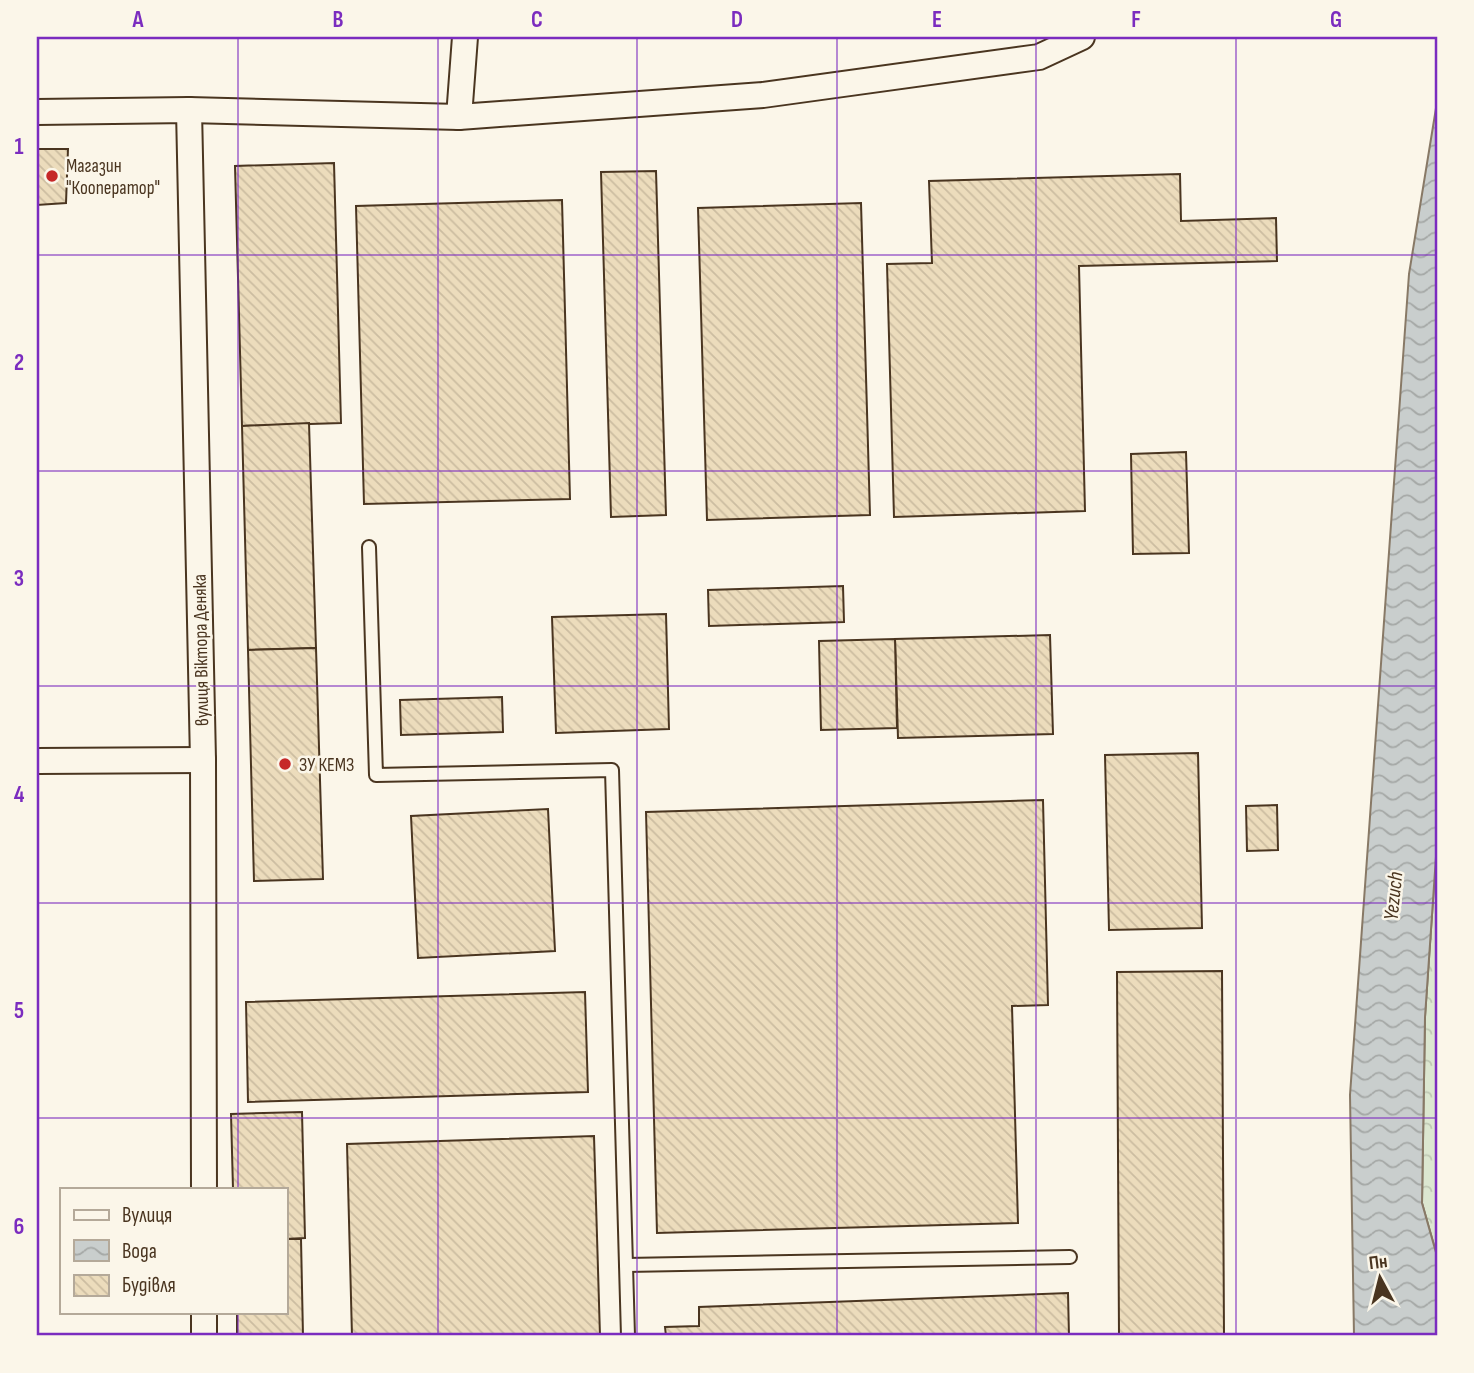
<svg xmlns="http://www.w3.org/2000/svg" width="1474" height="1373" viewBox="0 0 1474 1373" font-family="'Sofia Sans Condensed',sans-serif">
<defs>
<pattern id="forest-crowns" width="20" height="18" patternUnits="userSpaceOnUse" patternTransform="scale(1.75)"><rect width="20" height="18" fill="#dce7d0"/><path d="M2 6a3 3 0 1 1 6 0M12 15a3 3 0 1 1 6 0" fill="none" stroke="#bec7b2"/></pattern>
<pattern id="water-waves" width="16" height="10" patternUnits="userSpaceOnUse" patternTransform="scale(1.75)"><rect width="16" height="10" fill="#c9cecd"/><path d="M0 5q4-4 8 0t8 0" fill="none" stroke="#a5a8a6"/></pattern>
<pattern id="building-back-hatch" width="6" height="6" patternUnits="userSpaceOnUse" patternTransform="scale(1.75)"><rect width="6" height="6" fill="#ecdcbc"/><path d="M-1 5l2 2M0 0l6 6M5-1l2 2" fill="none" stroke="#ccbda1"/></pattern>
</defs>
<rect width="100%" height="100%" fill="#fbf6e9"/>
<!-- forest -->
<path fill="url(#forest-crowns)" stroke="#887966" stroke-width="2" d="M1437,842V1256L1422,1203L1425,1017Z"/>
<!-- water -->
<path fill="url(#water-waves)" stroke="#887966" stroke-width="2" d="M1437,102V842L1425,1017L1422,1203L1437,1256V1336H1354L1350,1095L1409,274Z"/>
<!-- building -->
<g fill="url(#building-back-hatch)" stroke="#4a3520" stroke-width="2">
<path d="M37,149H68L66,203L37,205Z"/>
<path d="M334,163L341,423L242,426L235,166Z"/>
<path d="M656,171L666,515L611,517L601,172Z"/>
<path d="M1180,174L1181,221L1276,218L1277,261L1079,266L1085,511L894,517L887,264L932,263L929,181Z"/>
<path d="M562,200L570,499L364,504L356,206Z"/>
<path d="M861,203L870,515L707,520L698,208Z"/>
<path d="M309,423L316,648L248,650L242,426Z"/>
<path d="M1186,452L1189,553L1133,554L1131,454Z"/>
<path d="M843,586L844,622L709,626L708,590Z"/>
<path d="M666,614L669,729L556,733L552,617Z"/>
<path d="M1050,635L1053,734L898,738L895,639Z"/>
<path d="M895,639L897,728L821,730L819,641Z"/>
<path d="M316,648L323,879L254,881L248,650Z"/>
<path d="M502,697L503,732L401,735L400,700Z"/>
<path d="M1198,753L1202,928L1109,930L1105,755Z"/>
<path d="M1043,800L1048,1005L1012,1006L1018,1223L657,1233L646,812Z"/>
<path d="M1277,805L1278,850L1247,851L1246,806Z"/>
<path d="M548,809L555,951L418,958L411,816Z"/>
<path d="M1222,971L1224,1336H1119L1117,972Z"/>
<path d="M585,992L588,1092L248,1102L246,1002Z"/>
<path d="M302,1112L305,1238L285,1239V1189H233L231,1114Z"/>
<path d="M594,1136L600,1336H352L347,1144Z"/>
<path d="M285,1239H301L303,1336H237V1312H285Z"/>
<path d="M1068,1293L1069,1336H666L665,1327L699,1326V1307Z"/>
</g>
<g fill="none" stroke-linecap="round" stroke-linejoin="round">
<defs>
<g id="lane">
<path d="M369,547L376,775L612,770L628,1336"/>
<path d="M626,1265L1070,1257"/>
</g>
<g id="street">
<path d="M189,110L203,760L204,1189"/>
<path d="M37,112L189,110L459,117L763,95L1039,57L1082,37"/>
<path d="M459,117L465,37"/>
<path d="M37,761L203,760"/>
<path d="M204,1336V1312"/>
</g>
</defs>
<!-- lane casing -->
<use href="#lane" stroke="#4a3520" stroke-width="16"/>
<!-- street casing -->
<use href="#street" stroke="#4a3520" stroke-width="28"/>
<!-- lane -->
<use href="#lane" stroke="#fbf6e9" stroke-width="12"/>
<!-- street -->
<use href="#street" stroke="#fbf6e9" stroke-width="24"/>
</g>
<!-- grid -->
<path fill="none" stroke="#7b2cbf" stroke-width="2" stroke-opacity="0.55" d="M238,37V1189M438,37V1336M637,37V1336M837,37V1336M1036,37V1336M1236,37V1336M37,255H1437M37,471H1437M37,686H1437M37,903H1437M37,1118H1437M238,1312V1336"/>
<!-- markers -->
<g fill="#c62828" stroke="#fbf6e9" stroke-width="2.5">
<circle cx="52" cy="176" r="7"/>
<circle cx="285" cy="764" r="7"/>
</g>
<g text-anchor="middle" stroke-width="5" stroke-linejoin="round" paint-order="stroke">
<!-- poi labels -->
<g font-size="19" fill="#4a3520" stroke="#fbf6e9" text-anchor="start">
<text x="66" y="172">Магазин<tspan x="66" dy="22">"Кооператор"</tspan></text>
<text x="299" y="771">ЗУ КЕМЗ</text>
</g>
<!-- street labels -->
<g font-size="19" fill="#4a3520" stroke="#fbf6e9">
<text transform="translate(200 650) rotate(-91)" y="7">вулиця Віктора Деняка</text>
</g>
<!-- water labels -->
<g font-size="21" font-style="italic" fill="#4a3520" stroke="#fbf6e9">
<text transform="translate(1393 896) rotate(-84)" y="7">Yezuch</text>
</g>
</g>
<!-- border -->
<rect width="1474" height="1373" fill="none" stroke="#fbf6e9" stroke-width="77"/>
<!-- legend -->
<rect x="60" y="1188" width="228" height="126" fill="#fbf6e9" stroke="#b4a999" stroke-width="2"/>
<rect x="74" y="1210" width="35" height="10" fill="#fbf6e9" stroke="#b4a999" stroke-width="2"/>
<text x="122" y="1222" font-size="21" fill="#4a3520">Вулиця</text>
<rect x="74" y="1240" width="35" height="21" fill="url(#water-waves)" stroke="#b4a999" stroke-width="2"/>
<text x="122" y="1258" font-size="21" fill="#4a3520">Вода</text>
<rect x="74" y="1275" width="35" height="21" fill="url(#building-back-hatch)" stroke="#b4a999" stroke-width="2"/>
<text x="122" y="1292" font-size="21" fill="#4a3520">Будівля</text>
<!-- north arrow -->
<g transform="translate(1380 1278) rotate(353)" stroke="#fbf6e9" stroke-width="5" paint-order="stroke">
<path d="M0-5L12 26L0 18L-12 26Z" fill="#4a3520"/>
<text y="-10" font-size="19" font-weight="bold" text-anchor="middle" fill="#4a3520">Пн</text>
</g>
<rect x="38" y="38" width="1398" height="1296" fill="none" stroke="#7b2cbf" stroke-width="2.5"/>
<g font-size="23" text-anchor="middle" font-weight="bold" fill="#7b2cbf">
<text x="138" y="27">A</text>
<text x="338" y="27">B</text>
<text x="537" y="27">C</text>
<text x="737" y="27">D</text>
<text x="937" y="27">E</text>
<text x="1136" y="27">F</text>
<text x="1336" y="27">G</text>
<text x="19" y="154">1</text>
<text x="19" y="370">2</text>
<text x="19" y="586">3</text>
<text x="19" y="802">4</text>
<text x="19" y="1018">5</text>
<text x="19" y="1234">6</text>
</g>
</svg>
